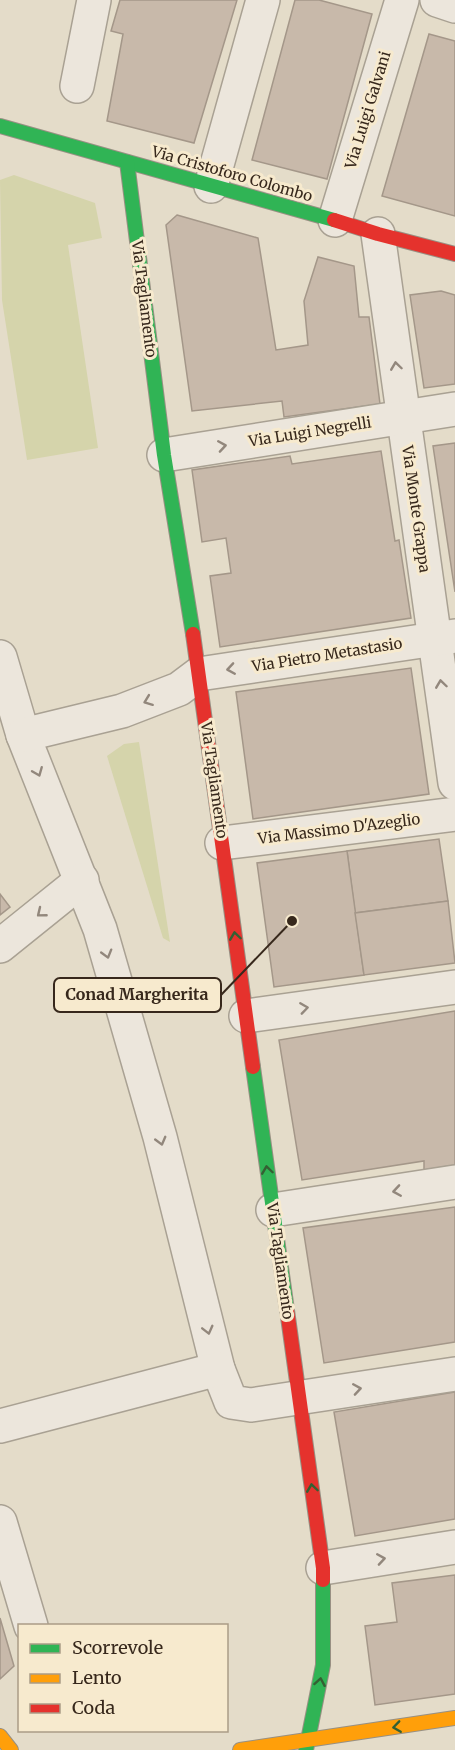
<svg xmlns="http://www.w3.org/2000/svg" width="455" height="1750" viewBox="0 0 455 1750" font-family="Merriweather,serif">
<rect width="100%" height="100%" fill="#e4dcc9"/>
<!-- green -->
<g fill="#d5d4ab">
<path d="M14,175L95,203L102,238L68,245L98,448L27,460L2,300L0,180Z"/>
<path d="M139,742L170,942L163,938L107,756L124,744Z"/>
</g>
<!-- building -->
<g fill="#c8b9aa" stroke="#a49789" stroke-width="1.5">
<path d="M120,0H237L194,143L107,121L123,34L111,31Z"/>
<path d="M295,0H319L372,14L327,179L252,160Z"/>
<path d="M429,34L455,41V216L382,196Z"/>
<path d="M177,215L258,238L276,350L308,345L304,301L318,257L354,266L359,317H369L380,404L284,417L282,401L192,411L166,225Z"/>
<path d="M441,291L455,295V384L424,388L410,295Z"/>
<path d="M455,443V592L433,446Z"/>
<path d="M381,451L395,541L399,540L411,618L220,647L210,576L231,573L226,538L202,542L192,470L290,456L292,464Z"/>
<path d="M411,668L429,794L253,819L236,692Z"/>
<path d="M439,839L448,901L355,913L347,851Z"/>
<path d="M347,851L364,975L274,987L257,863Z"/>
<path d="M0,894L10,907L0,915Z"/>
<path d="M448,901L455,963L364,975L355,913Z"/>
<path d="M455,1011V1165L424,1170V1161L302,1180L279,1040Z"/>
<path d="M455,1207V1342L324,1363L303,1228Z"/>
<path d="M455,1392V1519L355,1536L334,1412Z"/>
<path d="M455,1575V1694L375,1705L365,1626L397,1622L392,1583Z"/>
<path d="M0,1618L14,1666L0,1679Z"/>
</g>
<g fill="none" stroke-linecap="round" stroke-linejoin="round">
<defs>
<g id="street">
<path d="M437,0L455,6"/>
<path d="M77,86L94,0"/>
<path d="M211,186L263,0"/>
<path d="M335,220L402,0"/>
<path d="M378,234L455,783"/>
<path d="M164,455L455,409"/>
<path d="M0,657L23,735L100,929L160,1137L218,1369L231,1402L251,1405L455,1374"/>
<path d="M23,735L122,711L179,689L199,674L455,636"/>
<path d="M222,843L455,814"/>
<path d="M0,946L82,880"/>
<path d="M246,1016L455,987"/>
<path d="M273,1210L455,1182"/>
<path d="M0,1426L218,1369"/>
<path d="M0,1522L31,1626"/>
<path d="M323,1568L455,1547"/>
</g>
<g id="fast">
<path d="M0,126L334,220"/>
<path d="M127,162L164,455L193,634"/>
<path d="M253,1067L287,1310"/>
<path d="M306,1750L323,1665V1580"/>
</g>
<g id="slow">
<path d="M0,1736L11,1750"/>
<path d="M240,1750L455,1718"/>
</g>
<g id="jam">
<path d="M334,220L378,234L455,254"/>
<path d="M193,634L253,1067"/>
<path d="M287,1310L323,1568V1580"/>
</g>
</defs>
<!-- street casing -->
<use href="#street" stroke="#a9a193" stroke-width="36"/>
<!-- fast casing -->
<use href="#fast" stroke="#989083" stroke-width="16"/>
<!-- slow casing -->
<use href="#slow" stroke="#989083" stroke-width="16"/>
<!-- jam casing -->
<use href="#jam" stroke="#989083" stroke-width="16"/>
<!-- street -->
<use href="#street" stroke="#ece6dc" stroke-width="33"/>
<!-- fast -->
<use href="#fast" stroke="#30b455" stroke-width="14"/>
<!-- slow -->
<use href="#slow" stroke="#ff9f0a" stroke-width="14"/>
<!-- jam -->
<use href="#jam" stroke="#e5322d" stroke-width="14"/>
</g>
<!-- one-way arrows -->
<defs><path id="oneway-chevron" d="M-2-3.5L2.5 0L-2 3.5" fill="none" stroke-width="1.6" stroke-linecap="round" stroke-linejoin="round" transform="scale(1.5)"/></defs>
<g stroke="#92877c">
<use href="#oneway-chevron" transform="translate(396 366) rotate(-98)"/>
<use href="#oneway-chevron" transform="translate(222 446) rotate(-9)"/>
<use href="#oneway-chevron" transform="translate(231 669) rotate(171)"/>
<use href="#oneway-chevron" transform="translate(441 684) rotate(-98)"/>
<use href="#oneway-chevron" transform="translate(148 701) rotate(159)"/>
<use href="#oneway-chevron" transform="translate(38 772) rotate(68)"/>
<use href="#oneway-chevron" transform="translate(41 913) rotate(141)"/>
<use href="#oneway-chevron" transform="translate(107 954) rotate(74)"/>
<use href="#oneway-chevron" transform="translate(304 1008) rotate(-8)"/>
<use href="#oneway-chevron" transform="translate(161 1141) rotate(75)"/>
<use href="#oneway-chevron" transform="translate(397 1191) rotate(171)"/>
<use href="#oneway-chevron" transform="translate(208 1330) rotate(76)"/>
<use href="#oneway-chevron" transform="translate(357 1389) rotate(-9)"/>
<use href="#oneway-chevron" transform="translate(381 1559) rotate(-9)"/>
</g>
<g stroke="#346033">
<use href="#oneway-chevron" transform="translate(235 936) rotate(-98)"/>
<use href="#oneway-chevron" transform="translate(267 1170) rotate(-98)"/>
<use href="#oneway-chevron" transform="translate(312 1488) rotate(-98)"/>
<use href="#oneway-chevron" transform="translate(320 1682) rotate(-80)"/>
<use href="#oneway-chevron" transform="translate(397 1727) rotate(172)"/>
</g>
<g text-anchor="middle" stroke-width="6" stroke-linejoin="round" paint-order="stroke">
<!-- street labels -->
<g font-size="15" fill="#37281c" stroke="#f7eace">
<text transform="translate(368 110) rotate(-73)" y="5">Via Luigi Galvani</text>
<text transform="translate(232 174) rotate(16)" y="5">Via Cristoforo Colombo</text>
<text transform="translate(144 299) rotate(83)" y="5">Via Tagliamento</text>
<text transform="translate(310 432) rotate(-9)" y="5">Via Luigi Negrelli</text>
<text transform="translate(416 509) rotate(82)" y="5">Via Monte Grappa</text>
<text transform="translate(327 655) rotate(-9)" y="5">Via Pietro Metastasio</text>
<text transform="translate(214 780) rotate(82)" y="5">Via Tagliamento</text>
<text transform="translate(339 829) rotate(-7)" y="5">Via Massimo D'Azeglio</text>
<text transform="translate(280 1261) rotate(82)" y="5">Via Tagliamento</text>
</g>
</g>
<!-- callouts -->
<path fill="none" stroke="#37281c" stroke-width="2" d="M292 921L221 995"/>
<circle fill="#37281c" stroke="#f7eace" stroke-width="2" cx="292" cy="921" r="6"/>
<rect fill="#f7eace" stroke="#37281c" stroke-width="2" x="54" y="978" width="167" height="34" rx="6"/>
<g font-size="16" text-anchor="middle" font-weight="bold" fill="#37281c">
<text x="137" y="1000">Conad Margherita</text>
</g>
<!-- legend -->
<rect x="18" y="1624" width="210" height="108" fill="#f7eace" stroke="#aa9c87" stroke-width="1.5"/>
<rect x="30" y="1644" width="30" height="9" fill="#30b455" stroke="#aa9c87" stroke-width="1.5"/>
<text x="72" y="1654" font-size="18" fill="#37281c">Scorrevole</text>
<rect x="30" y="1674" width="30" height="9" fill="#ff9f0a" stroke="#aa9c87" stroke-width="1.5"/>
<text x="72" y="1684" font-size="18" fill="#37281c">Lento</text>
<rect x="30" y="1704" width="30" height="9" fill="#e5322d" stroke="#aa9c87" stroke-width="1.5"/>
<text x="72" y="1714" font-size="18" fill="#37281c">Coda</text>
</svg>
